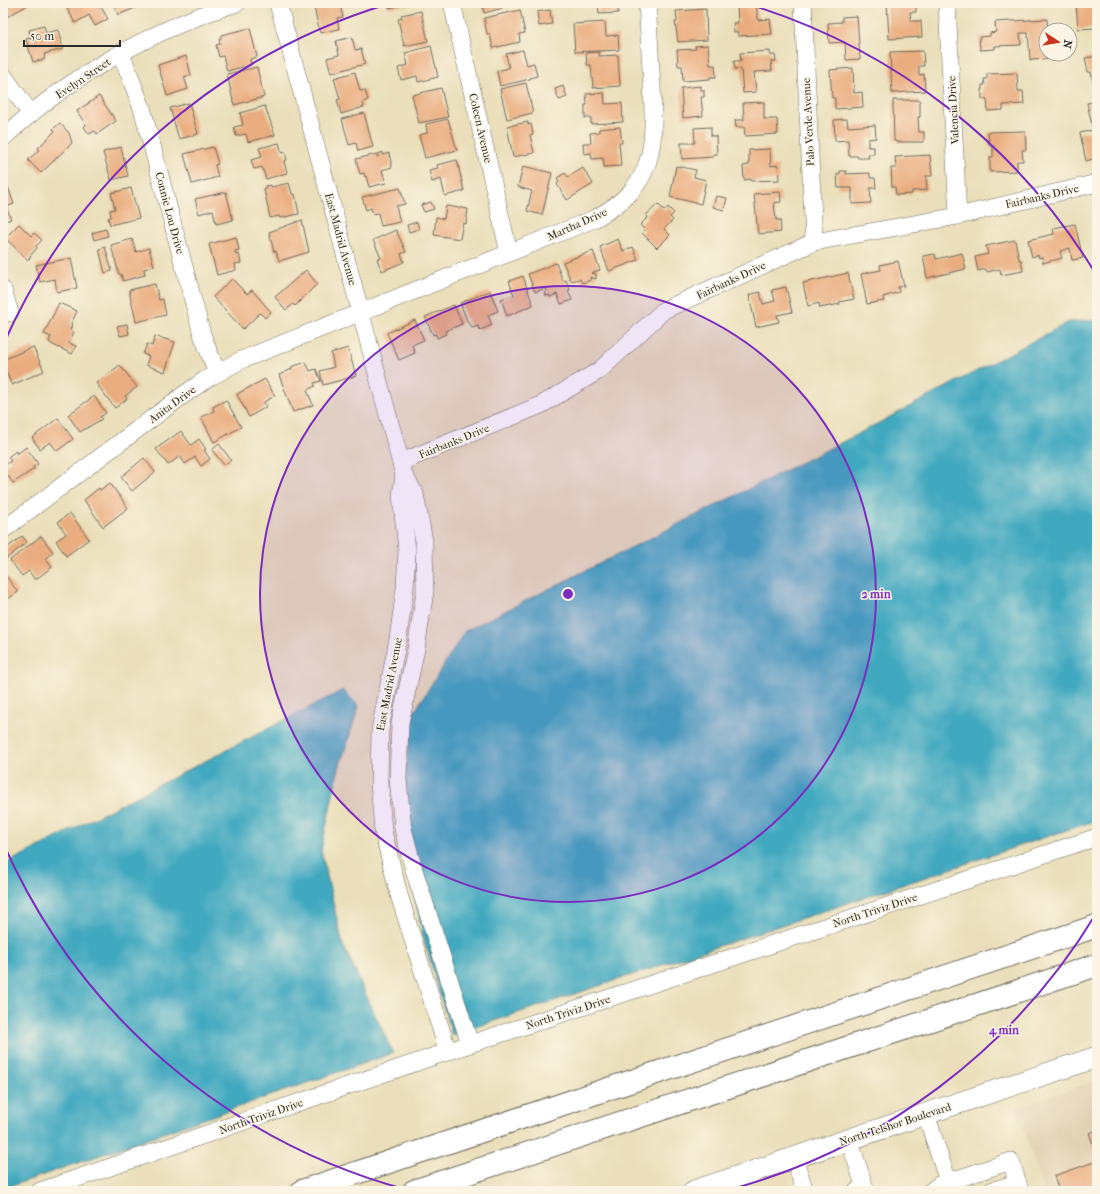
<svg xmlns="http://www.w3.org/2000/svg" width="1100" height="1194" viewBox="0 0 1100 1194" font-family="'IM FELL French Canon',serif">
<rect width="100%" height="100%" fill="#fcf5e5"/>
<filter id="ink" filterUnits="userSpaceOnUse"><feTurbulence type="fractalNoise" baseFrequency=".025" numOctaves="2"/><feDisplacementMap in="SourceGraphic" scale="8" xChannelSelector="R" yChannelSelector="G"/><feConvolveMatrix kernelMatrix="1 2 1 2 8 2 1 2 1" color-interpolation-filters="sRGB"/></filter>
<filter id="wash" filterUnits="userSpaceOnUse"><feTurbulence type="fractalNoise" baseFrequency=".012" numOctaves="4" result="noise"/><feDisplacementMap in="SourceGraphic" scale="16" xChannelSelector="R" yChannelSelector="G"/><feGaussianBlur stdDeviation="0.9" result="paint"/><feColorMatrix in="noise" values="0 0 0 0 0 0 0 0 0 0 0 0 0 0 0 0 0 1.4 0 .05"/><feComposite in="paint" operator="in"/></filter>
<g filter="url(#wash)">
<rect width="100%" height="100%" fill="#eadfba"/>
<!-- built -->
<path fill="#e2d2b4" d="M1097,1080V1191H1044L1016,1108Z"/>
<!-- water -->
<g fill="#3fa8bf" stroke="#356a75">
<path d="M1097,320V820L452,1035L423,936L399,821L413,714L465,631L854,436L1069,322Z"/>
<path d="M343,690L359,706L338,772L321,850L343,945L393,1053L3,1189V865Z"/>
</g>
<g id="blocks">
<!-- building -->
<g fill="#eaad7f">
<path d="M3,3H27L28,5L5,18L3,14Z"/>
<path d="M64,3H96L99,8L101,7L108,19L95,26L89,15L75,23Z"/>
<path d="M113,3H147L118,15Z"/>
<path d="M313,3H340L343,17L337,18L339,29L320,33Z"/>
<path d="M388,3H409V4L389,8Z"/>
<path d="M482,3H502L503,8L484,13Z"/>
<path d="M598,3H618V13L599,14Z"/>
<path d="M674,3H713L714,4L674,7Z"/>
<path d="M756,3L758,20L770,19L772,34L738,36V32H734L733,23H738L737,4Z"/>
<path d="M887,3H916V12H910L911,21H921L922,37L889,39Z"/>
<path d="M978,3H1003V5L979,7Z"/>
<path d="M1076,3H1097V28L1078,29Z"/>
<path d="M706,9L707,40L678,42L675,22H677L676,11Z"/>
<path d="M520,10L525,33L519,34L520,42L493,48L490,34H487L484,18Z"/>
<path d="M550,10L552,24L539,26L537,12Z"/>
<path d="M421,11L428,41L404,46L398,19L402,18L401,15Z"/>
<path d="M857,16L860,59L846,60L845,42L829,43L828,23L842,22V17Z"/>
<path d="M1047,19L1048,30H1046V54H1049L1050,59L1030,60L1028,33H1020L1021,45L995,46V49L980,50L979,37L990,36V33L996,32L995,22Z"/>
<path d="M605,22L606,36L618,35L619,50L575,52L573,24Z"/>
<path d="M44,26L46,33L58,30L63,49L44,54L45,59L33,62L26,39L31,38L29,30Z"/>
<path d="M250,28L257,57L250,59L251,65L227,71L223,56L219,57L216,45L220,44L219,39L221,38V35Z"/>
<path d="M352,37L355,50L361,49L365,64L331,73L327,58L339,55L336,41Z"/>
<path d="M708,45L710,65H715L716,77H710V79L683,81L682,66H678L677,50L696,49L695,46Z"/>
<path d="M431,46L438,77L418,82L417,76L401,80L398,68L408,65L405,53Z"/>
<path d="M523,50L527,65L534,63L537,76L530,78V79L500,86L497,71L509,68L506,54Z"/>
<path d="M770,51V55H775L776,61H771L772,71L754,72L756,92L743,93L741,69H735L734,61H741L740,53Z"/>
<path d="M923,51L924,66H919V75L924,74L925,91L892,93L890,52Z"/>
<path d="M599,52V56L618,55L620,86L593,88L591,65H587L586,53Z"/>
<path d="M186,56L191,75L184,77L188,89L167,96L158,65Z"/>
<path d="M1097,56V85L1094,86L1091,72H1088L1085,58Z"/>
<path d="M257,67L264,97L234,105L227,74Z"/>
<path d="M853,68L854,93L862,92L863,107L835,109V98H832L830,70Z"/>
<path d="M355,72L360,91L365,90L368,100L363,102L364,107L341,114L337,100L340,99L334,78Z"/>
<path d="M1017,73L1018,91H1023L1024,104L1003,105V110L988,111L987,99H982V85H985L984,79H987V74Z"/>
<path d="M526,83L533,113L507,119L500,89Z"/>
<path d="M563,86L567,97L559,100L555,89Z"/>
<path d="M701,86V90H704V97H701L703,116L683,118L681,88Z"/>
<path d="M441,88L448,117L419,123L412,95Z"/>
<path d="M604,93L605,104L622,103L623,122L591,124V118H585V105H587L586,94Z"/>
<path d="M99,96L116,121L97,134L95,131L89,134L84,127L86,125L77,111Z"/>
<path d="M893,100H920V117H918L919,132H924V142H896V141H894Z"/>
<path d="M1097,101V158L1086,161L1080,133L1093,130L1087,103Z"/>
<path d="M764,102V119H777L778,134L745,136L744,127H736L735,120H744L743,103Z"/>
<path d="M189,103L198,134L179,139L170,108Z"/>
<path d="M265,106L275,135L248,142L246,134L236,136L234,127L243,125L240,113Z"/>
<path d="M364,113L373,147L358,151L356,143L349,145L342,119Z"/>
<path d="M448,119L457,150L425,158L419,135L427,133L426,124Z"/>
<path d="M847,119L848,127L875,125L876,138L868,139V147H874V154H868L869,158H858L857,156H849L848,140L835,141L834,120Z"/>
<path d="M528,122V125L531,124L533,134L530,135L534,153L513,157L507,126Z"/>
<path d="M60,123L69,133L72,143L41,173L28,160L39,150L38,148L55,131L53,129Z"/>
<path d="M620,127L622,143H619L621,166L604,167L603,158L592,159L591,153L584,154L583,143H591L590,133L599,132V129Z"/>
<path d="M711,127V136H716L717,154H713V157L682,159L681,143H695L694,128Z"/>
<path d="M1025,131L1026,150H1022L1023,161H1017V171L990,172V157H993V146H989L988,132Z"/>
<path d="M279,143L282,153L285,152L287,160L284,161L287,173L266,179L262,167L254,169L251,160L262,157L259,148Z"/>
<path d="M121,147L128,176L111,180L103,152Z"/>
<path d="M213,147L218,164L215,165L218,177L192,184L184,154Z"/>
<path d="M770,149L771,166L778,165L779,180L751,181V179L744,180L743,166L749,165V150Z"/>
<path d="M383,152V155L389,153L392,167L382,170L386,183L369,187L366,176L365,177L364,173L360,174L356,159L377,154V157L379,156L378,154Z"/>
<path d="M930,155L932,176H926L927,190L912,191V194L896,195L895,187H892L891,168H896L895,157Z"/>
<path d="M457,160L464,191L445,196L441,179L432,182L429,170L438,168L437,165Z"/>
<path d="M523,166L552,173L542,215L527,211L532,191L518,187Z"/>
<path d="M676,166L696,170L694,177L706,180L701,204L670,197Z"/>
<path d="M583,168L593,184L567,200L557,184L559,182L557,178L565,173L568,177Z"/>
<path d="M840,171H846V174L870,173V178H875L876,188H870L871,203L852,204V188H838L837,174H840Z"/>
<path d="M289,183L292,194H295L299,214L280,218L279,216L270,218L264,189H266L265,186L271,185V187Z"/>
<path d="M8,187L14,204L6,207L11,219L3,222V189Z"/>
<path d="M131,188L139,218L110,225L108,218L111,217L110,210L115,209L111,193Z"/>
<path d="M400,188L405,204L396,206L400,222L381,226L378,213L373,214L371,208L366,210L362,197Z"/>
<path d="M226,192L233,220L216,224L213,210L199,214L195,199Z"/>
<path d="M780,192L781,202L774,203L776,220H780L781,232L758,234L754,194Z"/>
<path d="M716,196L727,198L724,210L713,207Z"/>
<path d="M431,202L434,209L424,212L421,205Z"/>
<path d="M658,204L665,211L668,207L674,213L670,217L673,220L664,229L670,235L657,248L642,233L645,230L640,225L648,217L646,215Z"/>
<path d="M446,206L468,209L466,224L463,223L460,239L434,235L436,217L444,219Z"/>
<path d="M302,220L309,252L279,261L276,251L274,252L269,232Z"/>
<path d="M417,222L419,229L409,232L407,225Z"/>
<path d="M19,224L31,236L34,233L42,240L36,246L37,248L30,256L31,257L28,260L5,238Z"/>
<path d="M1075,224L1083,258L1072,260L1070,248L1060,251L1062,258L1043,263L1042,257L1039,258L1038,255L1032,257L1028,240L1054,234L1053,228Z"/>
<path d="M106,229L108,236L94,240L92,233Z"/>
<path d="M396,230L406,252L401,254L404,262L382,271L377,259L381,258L373,240Z"/>
<path d="M236,237L239,250L235,251L236,255L239,254L241,263L235,264L236,270L217,275L209,244Z"/>
<path d="M132,239L136,252L149,248L154,266L144,269L145,275L123,281L121,274H119L111,245Z"/>
<path d="M618,239L623,251L633,247L638,260L609,271L600,247Z"/>
<path d="M1015,240L1019,260H1021L1023,271L1001,275L1000,269L987,272L986,269L978,271L975,257L988,254L986,246Z"/>
<path d="M105,247L112,271L105,273L99,249Z"/>
<path d="M593,251L600,270L591,273L596,274V279L590,277L591,280L582,283L580,279L571,281L563,262Z"/>
<path d="M962,253L966,269L927,278L923,256L935,254L936,259Z"/>
<path d="M71,258L77,288L57,292L55,279L40,282L36,265Z"/>
<path d="M898,261L904,286L898,287L899,292L883,297L884,301L867,304L861,274L881,270L880,265Z"/>
<path d="M556,263L563,281L566,280L570,290L568,291L572,300L561,304L557,294L550,297L549,295L546,296L545,292L547,291L546,288L535,292L528,274Z"/>
<path d="M306,270L317,284L295,306L293,304L286,310L275,297Z"/>
<path d="M848,273L854,299L839,302L840,304L820,308L819,303L808,306L803,283Z"/>
<path d="M523,276L533,305L507,316L501,299L514,295L509,281Z"/>
<path d="M232,279L247,294L252,290L271,312L265,318L260,313L243,329L213,297Z"/>
<path d="M155,284L159,300L163,299L166,315L136,322L129,290Z"/>
<path d="M786,287L792,312L777,315L779,322L756,327L749,295L760,292L763,304L775,301L772,290Z"/>
<path d="M490,291L498,311L488,315L492,325L480,330L478,326L472,328L469,322L468,323L460,303Z"/>
<path d="M59,303L77,311L71,324L72,325L70,330L74,332L69,343L76,346L72,354L51,344L49,341L51,337L44,334Z"/>
<path d="M454,305L462,324L445,331L446,334L437,338L436,334L433,335L425,317Z"/>
<path d="M415,320L424,340L412,345L415,353L399,360L387,333Z"/>
<path d="M127,324L129,334L120,336L117,326Z"/>
<path d="M155,336L175,342L165,372L146,365L149,356L143,354L147,344L152,346Z"/>
<path d="M33,347L44,371L12,385L3,365V360Z"/>
<path d="M348,348L356,376L323,385L320,371L334,367L331,353Z"/>
<path d="M306,362L310,371L316,369L321,381L314,383L315,386L307,390L313,405L293,412L279,375L292,369L291,367Z"/>
<path d="M120,365L137,387L125,396L127,399L115,408L96,383Z"/>
<path d="M265,379L275,396L264,402L266,407L249,417L237,394Z"/>
<path d="M94,396L106,413L100,417L102,419L80,432L68,415Z"/>
<path d="M226,400L241,427L214,442L201,417L214,411L213,407Z"/>
<path d="M58,418L73,439L57,451L50,442L40,449L32,438Z"/>
<path d="M181,431L191,445L199,439L206,449L204,450L210,459L201,466L195,457L185,464L180,456L168,465L156,449Z"/>
<path d="M219,444L231,460L224,465L212,450Z"/>
<path d="M26,447L38,464L33,467L34,469L13,483L3,469V466L11,461L8,457L16,451L17,454Z"/>
<path d="M144,458L155,472L132,491L121,477Z"/>
<path d="M110,483L128,508L103,527L84,500L99,488L100,490Z"/>
<path d="M70,513L89,539L66,556L56,541L66,534L58,522Z"/>
<path d="M22,536L27,542L6,559L3,555V551Z"/>
<path d="M41,536L53,552L45,559L52,567L35,580L29,571L22,576L10,560Z"/>
<path d="M3,572L18,592L4,602L3,601Z"/>
<path d="M1097,1130V1156L1089,1133Z"/>
<path d="M1097,1161V1191H1059L1054,1176Z"/>
</g>
</g>
</g>
<g filter="url(#ink)">
<use href="#blocks" fill-opacity="0" stroke="#6e6a5d" stroke-width="1"/>
<g fill="none" stroke-linecap="round" stroke-linejoin="round">
<defs>
<g id="minor">
<path d="M278,3L404,475L415,494L424,541L425,592L416,649L400,723L398,779L403,829L414,870L470,1044"/>
<path d="M452,3L509,253"/>
<path d="M803,3L814,242"/>
<path d="M947,3L958,216"/>
<path d="M121,53L142,108L202,334L217,373"/>
<path d="M3,75L31,114"/>
<path d="M3,138C69,77 151,30 237,3"/>
<path d="M3,290L10,313"/>
<path d="M401,462L541,405L600,370L664,310L814,242L958,216L1097,183"/>
<path d="M404,475L401,495L407,550L405,588L398,639L380,730L379,782L383,831L399,895L448,1052"/>
<path d="M3,530L182,396L205,380L239,361L594,219C656,186 655,148 652,85C650,58 649,30 647,3"/>
<path d="M926,1114L951,1191"/>
<path d="M849,1139L865,1188L857,1191"/>
<path d="M794,1158L805,1191"/>
<path d="M40,1191L470,1044L1097,837"/>
<path d="M931,1191L939,1185L1011,1161L1020,1191"/>
<path d="M991,1191L1018,1183"/>
</g>
<path id="major" d="M694,1191L1097,1057"/>
<g id="highway">
<path d="M302,1191L1097,926"/>
<path d="M414,1191L1097,965"/>
</g>
</defs>
<!-- minor casing -->
<use href="#minor" stroke="#6e6a5d" stroke-width="18"/>
<!-- major casing -->
<use href="#major" stroke="#6e6a5d" stroke-width="22"/>
<!-- highway casing -->
<use href="#highway" stroke="#6e6a5d" stroke-width="24"/>
<!-- minor -->
<use href="#minor" stroke="#fff" stroke-width="17"/>
<!-- major -->
<use href="#major" stroke="#fff" stroke-width="21"/>
<!-- highway -->
<use href="#highway" stroke="#fff" stroke-width="22"/>
</g>
</g>
<!-- distance rings -->
<circle cx="568" cy="594" r="308" fill="#7b2cbf" fill-opacity=".12"/>
<g fill="none" stroke="#7b2cbf" stroke-width="2">
<circle cx="568" cy="594" r="308"/>
<path d="M1097 912A617 617 0 0 1 728 1190M408 1190A617 617 0 0 1 4 845M4 343A617 617 0 0 1 388 4M748 4A617 617 0 0 1 1097 276"/>
</g>
<g text-anchor="middle" stroke-width="3" stroke-linejoin="round" paint-order="stroke">
<!-- street labels -->
<g font-size="11" fill="#2b2b2b" stroke="#fcf5e5">
<text transform="translate(83 78) rotate(-34)" y="4">Evelyn Street</text>
<text transform="translate(953 110) rotate(-93)" y="4">Valencia Drive</text>
<text transform="translate(808 122) rotate(-93)" y="4">Palo Verde Avenue</text>
<text transform="translate(481 128) rotate(77)" y="4">Coleen Avenue</text>
<text transform="translate(1042 196) rotate(-13)" y="4">Fairbanks Drive</text>
<text transform="translate(170 213) rotate(75)" y="4">Connie Lou Drive</text>
<text transform="translate(577 224) rotate(-24)" y="4">Martha Drive</text>
<text transform="translate(341 239) rotate(75)" y="4">East Madrid Avenue</text>
<text transform="translate(731 280) rotate(-25)" y="4">Fairbanks Drive</text>
<text transform="translate(172 404) rotate(-36)" y="4">Anita Drive</text>
<text transform="translate(454 441) rotate(-22)" y="4">Fairbanks Drive</text>
<text transform="translate(389 684) rotate(-79)" y="4">East Madrid Avenue</text>
<text transform="translate(875 910) rotate(-18)" y="4">North Triviz Drive</text>
<text transform="translate(568 1012) rotate(-18)" y="4">North Triviz Drive</text>
<text transform="translate(261 1116) rotate(-19)" y="4">North Triviz Drive</text>
<text transform="translate(895 1124) rotate(-18)" y="4">North Telshor Boulevard</text>
</g>
</g>
<circle cx="568" cy="594" r="6" fill="#7b2cbf" stroke="#fcf5e5" stroke-width="2"/>
<g font-size="12" text-anchor="middle" font-weight="bold" fill="#7b2cbf" stroke="#fcf5e5" stroke-width="3" stroke-linejoin="round" paint-order="stroke">
<text x="876" y="598">2 min</text>
<text x="1004" y="1034">4 min</text>
</g>
<!-- margin -->
<rect width="1100" height="1194" fill="none" stroke="#fcf5e5" stroke-width="16"/>
<!-- north arrow -->
<g transform="translate(1058 42) rotate(102)"><circle r="19" fill="#fcf5e5" stroke="#a8a49b"/>
<path d="M0-3L7 15L0 10L-7 15Z" fill="#c8321e"/>
<text y="-6" font-size="11" font-weight="bold" text-anchor="middle" fill="#2b2b2b">N</text>
</g>
<!-- scale -->
<path d="M24 40v6h96v-6" fill="none" stroke="#2b2b2b" stroke-width="2"/>
<text x="30" y="40" font-size="12" fill="#2b2b2b" stroke="#fcf5e5" stroke-width="3" paint-order="stroke">50 m</text>
</svg>
